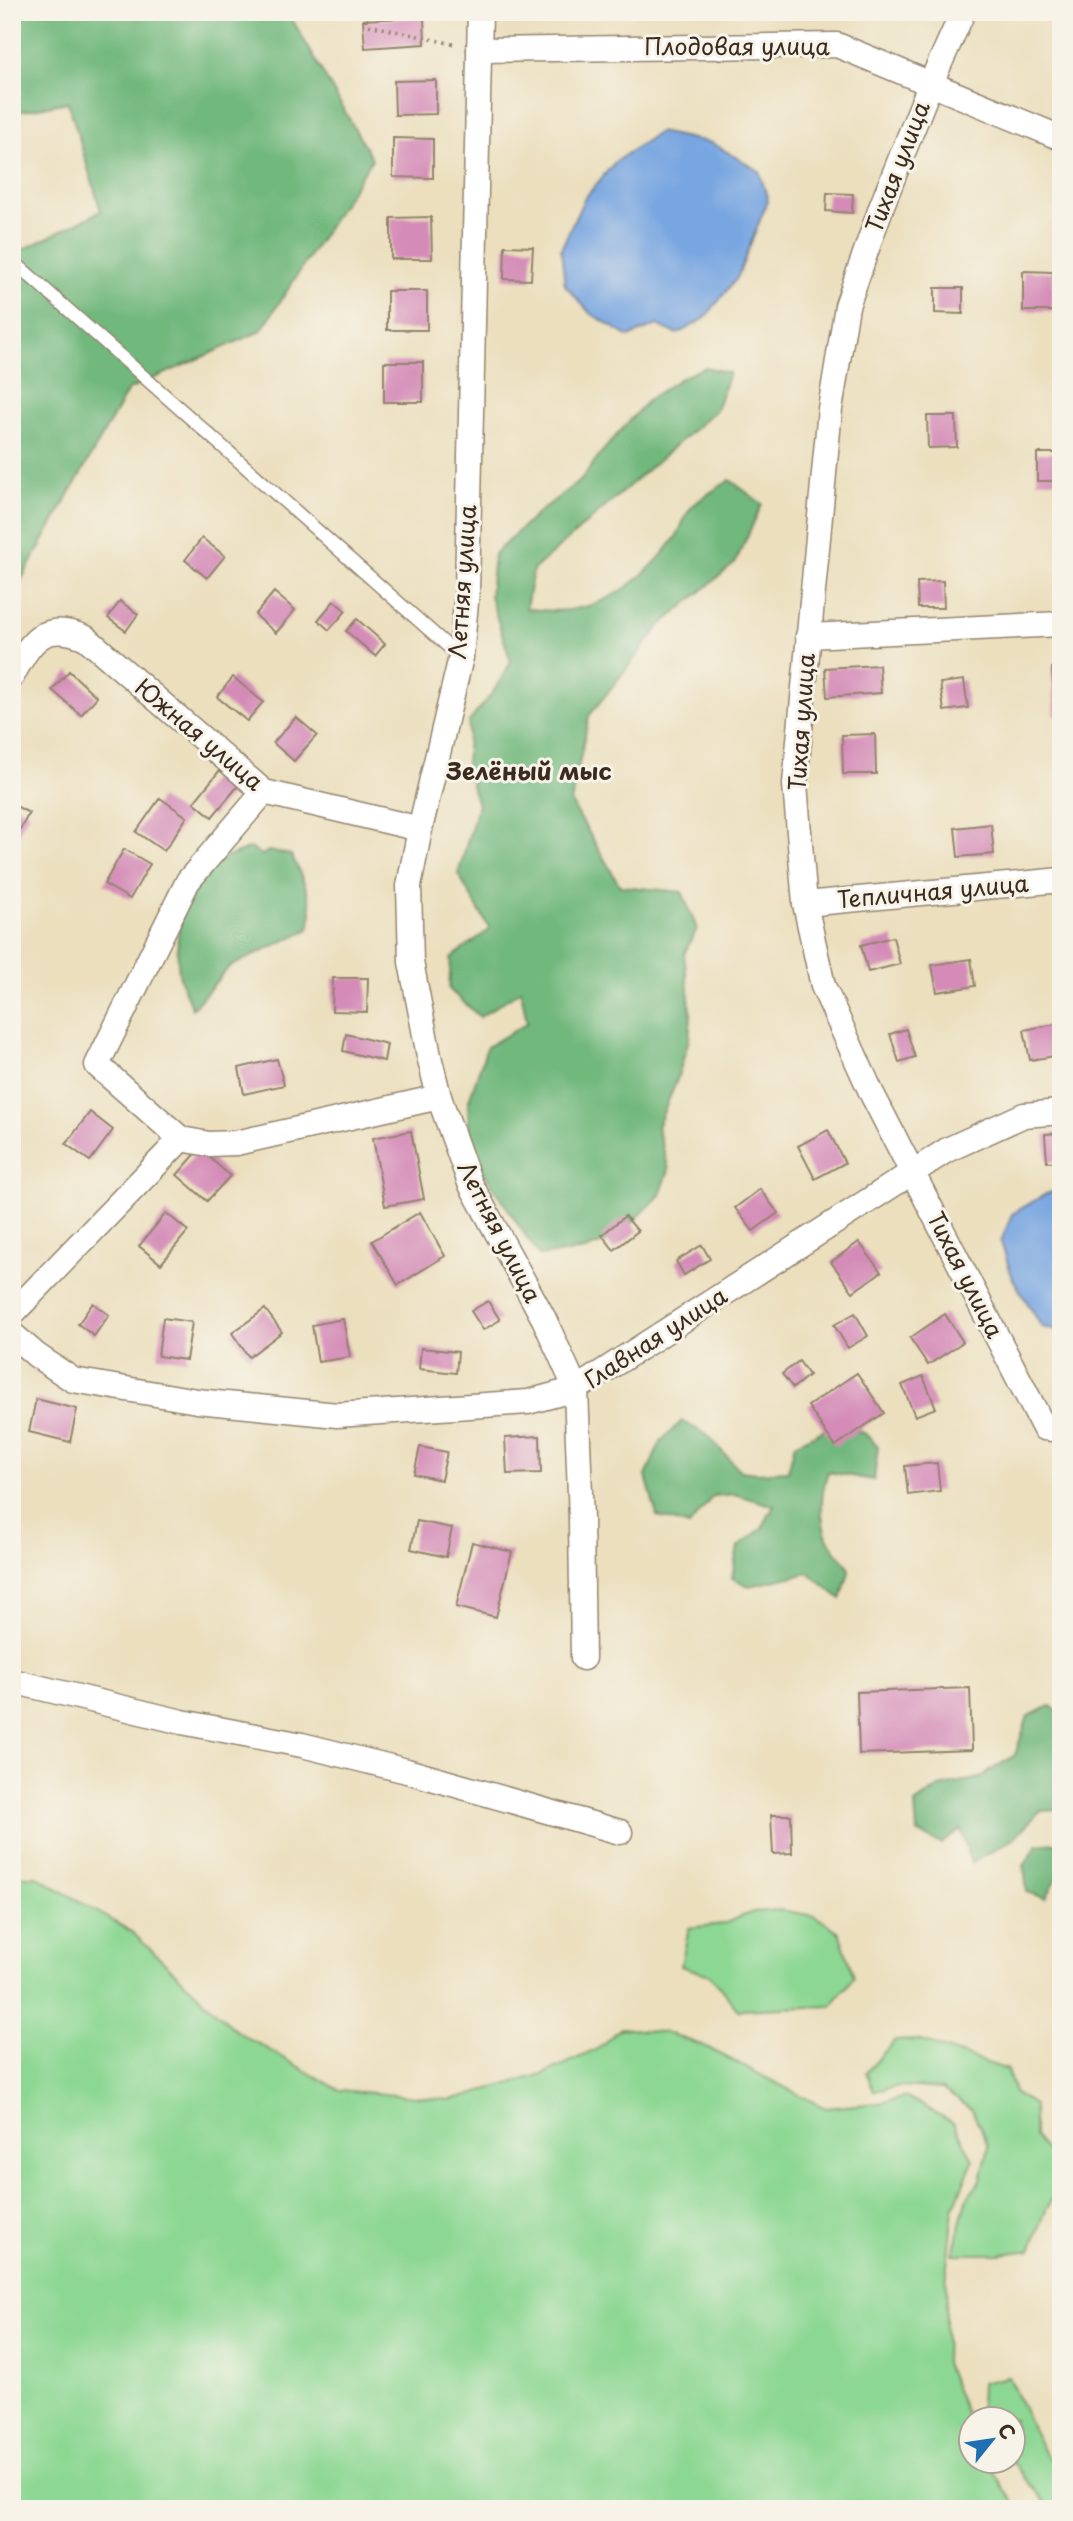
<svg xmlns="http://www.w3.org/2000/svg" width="1073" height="2521" viewBox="0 0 1073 2521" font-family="'Playpen Sans',sans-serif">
<rect width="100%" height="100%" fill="#f7f3e8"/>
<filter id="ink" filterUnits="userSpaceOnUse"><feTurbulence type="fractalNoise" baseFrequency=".0143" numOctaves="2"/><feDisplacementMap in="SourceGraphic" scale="14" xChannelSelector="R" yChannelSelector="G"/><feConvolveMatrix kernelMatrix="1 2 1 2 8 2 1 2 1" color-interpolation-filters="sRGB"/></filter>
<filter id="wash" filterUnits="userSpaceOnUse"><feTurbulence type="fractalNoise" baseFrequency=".00686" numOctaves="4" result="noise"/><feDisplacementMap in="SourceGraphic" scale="28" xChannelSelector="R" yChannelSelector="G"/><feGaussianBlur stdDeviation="1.57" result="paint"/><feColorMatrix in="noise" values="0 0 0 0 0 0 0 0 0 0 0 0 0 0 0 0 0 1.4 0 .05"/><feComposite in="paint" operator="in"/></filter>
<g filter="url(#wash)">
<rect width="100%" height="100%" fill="#ebdfbe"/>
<!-- green -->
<g fill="#8cd793" stroke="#648058" stroke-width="2">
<path d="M12,1876H36L132,1932L236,2031L339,2090L450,2100L543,2074L596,2050L621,2028L668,2033L704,2046L825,2108L879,2103L907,2097L954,2123L973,2160L953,2209L947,2265L945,2364L971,2426L972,2462H987L1018,2509H12Z"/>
<path d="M780,1910L815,1916L839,1932L854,1977L831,2006L738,2010L710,1975L681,1966L689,1928L723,1924L753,1912Z"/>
<path d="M919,2040L1008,2070L1014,2092L1034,2105V2136L1048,2153L1061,2177V2184L1046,2210L1031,2250L1000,2254H953L966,2200L981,2180L989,2146L972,2110L942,2089L899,2086L874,2091L866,2073L894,2041Z"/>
<path d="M1008,2377L1044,2453L1061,2471V2509H1051L1012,2462L1014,2420L985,2419L980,2412L981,2383Z"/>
</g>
<!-- forest -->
<g fill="#71b87d" stroke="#56714e" stroke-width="2">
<path d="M12,12H288L372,159L261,331L128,390L12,596V255L101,211L68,102L12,113Z"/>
<path d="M705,367L729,373L716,410L533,570L526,608C591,621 639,588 676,537C682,528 684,516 691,508C701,497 718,488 730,480L762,504L735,563L661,625L589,716L571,802L620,886L682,892L697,929L684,954L691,1015L689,1039L677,1080L657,1127L669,1170L660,1195L618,1237L585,1250L539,1256L470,1151L468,1103L487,1047L527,1023L521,990L480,1017L449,989L451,958L490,929L458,874L478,805L466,766L469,722L493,692L511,662L490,596L494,554L538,513L581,480L601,453L649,399L681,378Z"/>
<path d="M250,848L262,855L268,851L291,855C302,877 316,903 309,929L229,967L192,1009C188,998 181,985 179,973C175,941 178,904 198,878C210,862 233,855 250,848Z"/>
<path d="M682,1421L707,1435L740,1471L757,1473L788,1471L795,1444L833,1425L864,1433L878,1446L874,1480L828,1472C821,1491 819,1518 827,1537C831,1548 843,1559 850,1568L841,1599L809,1573L749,1586L732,1578L738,1547L762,1528L774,1506L734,1494L713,1496L689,1526L657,1516L646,1476L661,1441Z"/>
<path d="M1051,1706L1061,1715V1810L1040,1811L1013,1839L971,1863L961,1829L941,1844L917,1832L915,1804L939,1787L979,1778L1015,1755L1028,1716Z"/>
<path d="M1056,1843C1065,1868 1058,1876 1046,1898L1027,1892L1024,1866L1037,1845Z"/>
</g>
<!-- water -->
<g fill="#78a6e1" stroke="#5a6880" stroke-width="2">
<path d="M659,132L712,143L759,171L768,200L737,278L704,319L677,334L657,325L629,337L590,313L565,285L561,249L584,199L615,162Z"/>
<path d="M1061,1189V1331L1042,1327L1013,1279L1001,1242L1012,1214L1046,1194Z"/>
</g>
<g id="blocks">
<!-- building -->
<g fill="#d48bb7">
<path d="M424,17L425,44L365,48L363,20Z"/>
<path d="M436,80V114L395,115L394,81Z"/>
<path d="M393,138L433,139V178L393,177Z"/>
<path d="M827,193L853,194L852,213L826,211Z"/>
<path d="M431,217L432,259H391V218Z"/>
<path d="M505,246L533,247L531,280L504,279Z"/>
<path d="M1023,271L1053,272V311H1023Z"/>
<path d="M935,288H963V314L935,313Z"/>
<rect x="387" y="291" width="40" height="39"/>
<rect x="384" y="362" width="39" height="40"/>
<path d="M927,416H956L957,447L928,448Z"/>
<rect x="1037" y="453" width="24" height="28"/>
<path d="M202,538L225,556L207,578L185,560Z"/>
<path d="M943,581L944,608H918L917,582Z"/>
<path d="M274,592L295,610L276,633L255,615Z"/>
<path d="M120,601L138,614L126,631L108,618Z"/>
<path d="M334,601L346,611L329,630L318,620Z"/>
<path d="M357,619L385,644L375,656L346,631Z"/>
<path d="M879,665L881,693L827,697L825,668Z"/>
<path d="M1052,668H1061V716H1055Z"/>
<path d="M69,671L97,697L81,715L52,690Z"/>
<path d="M233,677L263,702L247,721L217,697Z"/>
<path d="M964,680L968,708L944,711L940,683Z"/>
<path d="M296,717L317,735L294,761L273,743Z"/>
<path d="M875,734L876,774H843L842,735Z"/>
<path d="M220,770L238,786L212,817L194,802Z"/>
<path d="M160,798L187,817L164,851L136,832Z"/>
<path d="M12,804L29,813L12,845Z"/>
<path d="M991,824L994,854L958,857L955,828Z"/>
<path d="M124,849L150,864L130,899L104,884Z"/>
<path d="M893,937L900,964L868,972L861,945Z"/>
<path d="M971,959L975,986L937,992L932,965Z"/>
<path d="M333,978H368L367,1012L332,1011Z"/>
<path d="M1061,1023V1055L1030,1060L1024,1030Z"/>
<path d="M906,1029L915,1057L899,1062L890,1034Z"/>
<path d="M346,1034L387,1044L384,1061L343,1051Z"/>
<path d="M277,1059L284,1085L244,1094L239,1068Z"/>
<path d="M90,1112L113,1130L90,1161L66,1144Z"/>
<path d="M828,1130L845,1163L815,1179L798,1146Z"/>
<path d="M411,1131L424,1199L385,1206L373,1138Z"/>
<path d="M1061,1133V1161L1047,1162L1045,1134Z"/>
<path d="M200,1149L230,1176L207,1201L177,1175Z"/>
<path d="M760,1189L778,1213L753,1231L735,1208Z"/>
<path d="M420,1212L445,1256L398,1285L372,1241Z"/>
<path d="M166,1213L188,1231L161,1264L139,1246Z"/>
<path d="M625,1216L638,1231L614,1250L602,1235Z"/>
<path d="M859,1242L881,1272L853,1292L831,1262Z"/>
<path d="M702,1245L710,1259L684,1275L676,1261Z"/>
<path d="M488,1301L500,1320L483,1330L471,1311Z"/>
<path d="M93,1303L109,1315L94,1336L78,1324Z"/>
<path d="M265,1309L282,1332L249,1357L232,1333Z"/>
<path d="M855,1313L868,1336L848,1348L834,1325Z"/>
<path d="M945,1314L963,1342L928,1365L910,1338Z"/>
<path d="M163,1318L192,1322L186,1360L158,1356Z"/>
<path d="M343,1319L350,1357L318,1362L312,1325Z"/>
<path d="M421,1348L458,1352L456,1373L419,1369Z"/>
<path d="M799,1361L809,1375L793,1388L782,1374Z"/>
<path d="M857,1373L884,1413L835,1446L808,1406Z"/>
<path d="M923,1376L936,1408L915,1416L902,1385Z"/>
<path d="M36,1399L77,1409L70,1442L29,1432Z"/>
<path d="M540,1436L541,1473L507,1474L505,1438Z"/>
<path d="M420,1447L447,1452L441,1480L414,1474Z"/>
<path d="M937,1463L940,1491L908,1495L905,1466Z"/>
<path d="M417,1521L452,1528L446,1557L411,1549Z"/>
<path d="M472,1542L512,1552L496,1617L456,1607Z"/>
<path d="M970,1688L972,1750L859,1754L857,1692Z"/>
<path d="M771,1815H791L792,1853L773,1854Z"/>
</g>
</g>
</g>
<g filter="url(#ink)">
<use href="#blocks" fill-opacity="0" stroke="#93846e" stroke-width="2"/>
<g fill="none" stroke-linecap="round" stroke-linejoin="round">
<defs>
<path id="service" d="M12,260L460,657"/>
<g id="minor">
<path d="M480,12L467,591L461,657L420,829L409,886L411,962L429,1056L439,1097L470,1183L544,1319L576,1389L581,1520L583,1658"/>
<path d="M963,12L930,85L882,205L847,306L830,409L795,784L805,904L823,986L872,1094L1044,1428L1061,1430"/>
<path d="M479,50L837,45L1061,138"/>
<path d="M808,636L1061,624"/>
<path d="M12,676C31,641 43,620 86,638L264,792L420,829"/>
<path d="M264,792L188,881L97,1065L181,1139L209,1144L236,1143L439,1097"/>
<path d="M805,904L1061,880"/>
<path d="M12,1314L181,1139"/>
<path d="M12,1334L36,1355L73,1380L197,1401L337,1415L528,1402L576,1389L947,1150L1024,1115L1061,1112"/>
<path d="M12,1681L182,1722L302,1745L407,1771L620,1832"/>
</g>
</defs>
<!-- service casing -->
<use href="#service" stroke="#93846e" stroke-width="15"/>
<!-- minor casing -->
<use href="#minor" stroke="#93846e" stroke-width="27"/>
<!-- path -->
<path stroke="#93846e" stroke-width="3.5" stroke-dasharray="2 5" stroke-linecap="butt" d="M364,12L369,25L457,45"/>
<!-- service -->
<use href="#service" stroke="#fff" stroke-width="12"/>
<!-- minor -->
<use href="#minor" stroke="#fff" stroke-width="24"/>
</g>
</g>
<g text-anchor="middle" stroke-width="6" stroke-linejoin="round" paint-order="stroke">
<!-- street labels -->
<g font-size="23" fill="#3b2a1e" stroke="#f7f3e8">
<text x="737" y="55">Плодовая улица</text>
<text transform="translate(898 167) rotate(-69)" y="8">Тихая улица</text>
<text transform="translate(463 582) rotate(-86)" y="8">Летняя улица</text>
<text transform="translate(802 722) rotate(-86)" y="8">Тихая улица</text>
<text transform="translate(199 735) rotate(40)" y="8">Южная улица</text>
<text transform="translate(933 892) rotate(-5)" y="8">Тепличная улица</text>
<text transform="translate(499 1232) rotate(63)" y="8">Летняя улица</text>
<text transform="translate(965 1275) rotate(63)" y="8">Тихая улица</text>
<text transform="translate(656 1338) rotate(-33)" y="8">Главная улица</text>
</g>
<!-- neighbourhood labels -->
<g font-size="24" font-weight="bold" fill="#3b2a1e" stroke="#f7f3e8">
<text x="529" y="780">Зелёный мыс</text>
</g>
</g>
<!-- margin -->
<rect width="1073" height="2521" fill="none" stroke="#f7f3e8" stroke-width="42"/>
<!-- north arrow -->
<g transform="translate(992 2440) rotate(60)"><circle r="33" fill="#f7f3e8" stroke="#aca397" stroke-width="2"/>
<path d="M0-5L12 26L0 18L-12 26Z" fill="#1f6fb2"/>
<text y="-10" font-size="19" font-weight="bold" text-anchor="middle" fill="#3b2a1e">С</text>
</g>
</svg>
